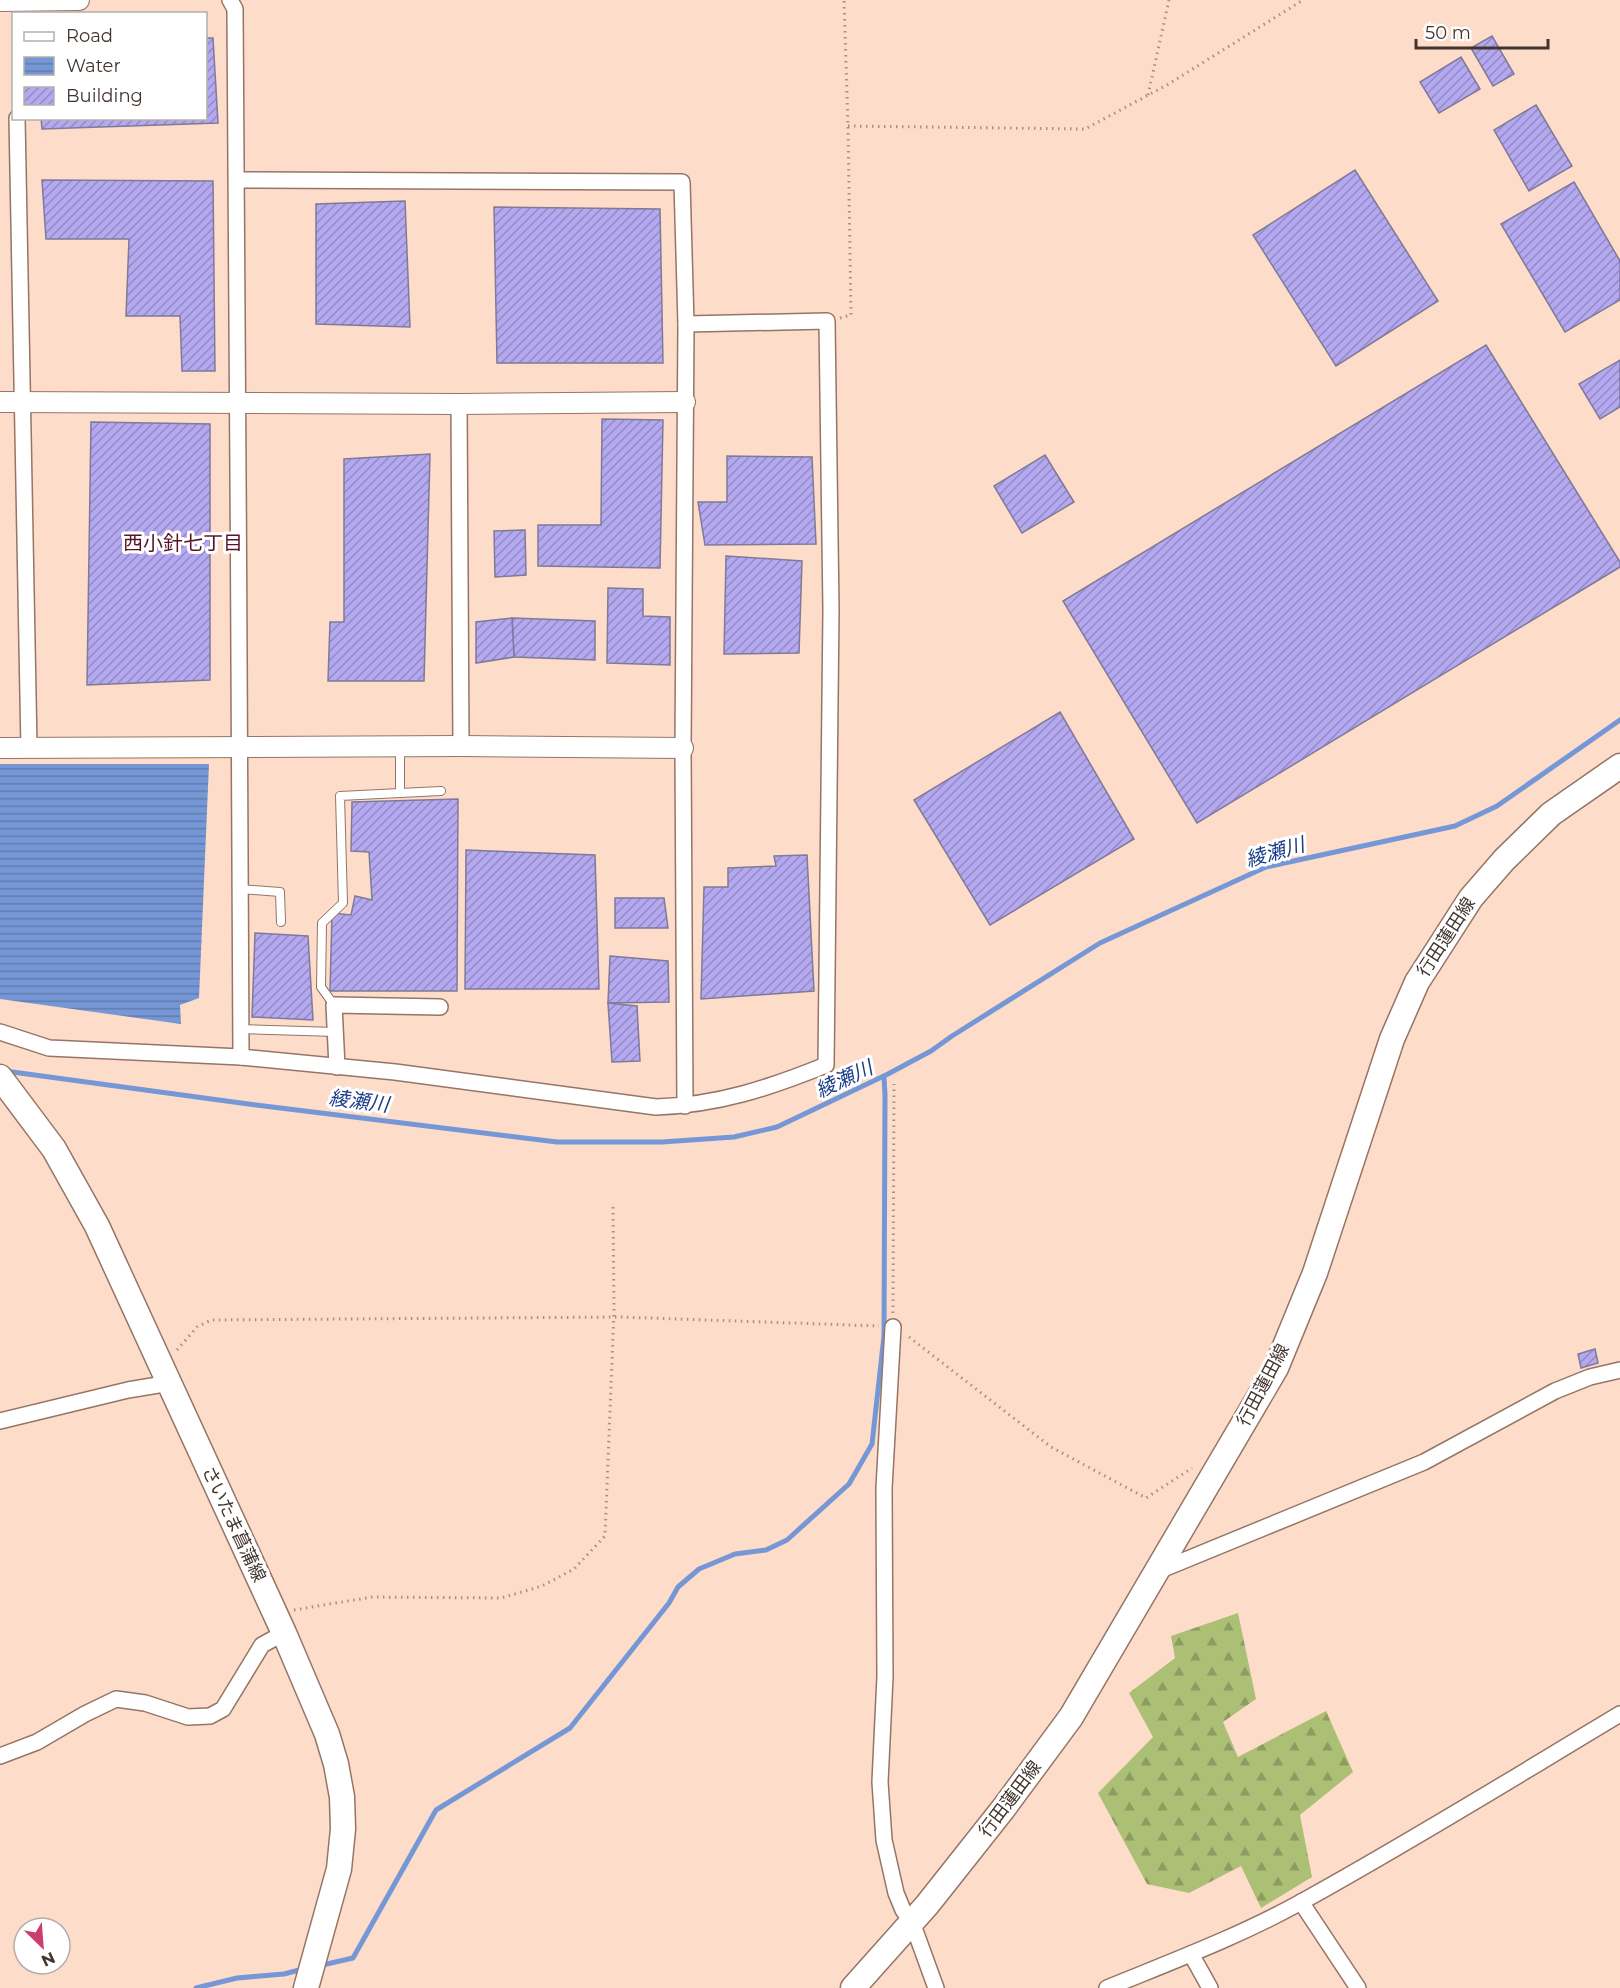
<svg xmlns="http://www.w3.org/2000/svg" width="1620" height="1988" viewBox="0 0 1620 1988" font-family="Montserrat,'Noto Sans JP',sans-serif">
<defs>
<pattern id="forest-firs" width="22" height="20" patternUnits="userSpaceOnUse" patternTransform="scale(1.5)"><rect width="22" height="20" fill="#abbf75"/><path d="M5 1l3.5 6h-7zM16 11l3.5 6h-7z" fill="#8d9c60"/></pattern>
<pattern id="water-rules" width="6" height="5" patternUnits="userSpaceOnUse" patternTransform="scale(1.5)"><rect width="6" height="5" fill="#7697d6"/><path d="M0 2.5h6" fill="none" stroke="#627cae"/></pattern>
<pattern id="building-hatch" width="6" height="6" patternUnits="userSpaceOnUse" patternTransform="scale(1.5)"><rect width="6" height="6" fill="#b4a8f0"/><path d="M-1 1l2-2M0 6l6-6M5 7l2-2" fill="none" stroke="#948ac3"/></pattern>
</defs>
<rect width="100%" height="100%" fill="#fedcca"/>
<!-- forest -->
<path fill="url(#forest-firs)" d="M1238,1613L1256,1699L1223,1722L1238,1757L1326,1711L1353,1772L1300,1815L1312,1877L1261,1908L1241,1866L1189,1893L1147,1884L1098,1793L1153,1737L1129,1693L1175,1658L1171,1636Z"/>
<!-- water -->
<path fill="url(#water-rules)" d="M0,764H209L199,998L180,1005L181,1024L0,999Z"/>
<g fill="none" stroke-linecap="round" stroke-linejoin="round">
<!-- stream -->
<g stroke="#7697d6" stroke-width="5">
<path d="M5,1071L256,1105L557,1142H662L734,1137L777,1127L888,1074L931,1051L952,1036L1100,943L1266,867L1455,826L1497,806L1620,720"/>
<path d="M318,1966L353,1958L436,1810L570,1728L669,1603L678,1587L699,1569L735,1554L766,1550L787,1540L849,1484L872,1444L884,1336L885,1095L884,1077"/>
<path d="M196,1988L237,1978L284,1974L303,1969"/>
</g>
</g>
<!-- building -->
<g fill="url(#building-hatch)" stroke="#7e7a98" stroke-width="1.5">
<path d="M1492,36L1514,74L1493,86L1471,48Z"/>
<path d="M206,38H213L218,123L42,129L41,118H206Z"/>
<path d="M1461,57L1480,89L1439,113L1420,82Z"/>
<path d="M1536,105L1572,166L1529,191L1494,130Z"/>
<path d="M1355,170L1438,301L1336,366L1253,235Z"/>
<path d="M42,180L213,181L215,371H182L180,316H126L129,239H46Z"/>
<path d="M1574,182L1620,261V300L1565,332L1501,224Z"/>
<path d="M405,201L410,327L316,324V204Z"/>
<path d="M494,207L660,209L663,363H497Z"/>
<path d="M1486,345L1620,562V567L1197,823L1063,601Z"/>
<path d="M1620,360V407L1600,419L1579,384Z"/>
<path d="M602,419L663,420L660,568L538,566V525H601Z"/>
<path d="M91,422L210,424V680L87,685Z"/>
<path d="M430,454L424,681H328L330,622H344V459Z"/>
<path d="M1045,455L1074,502L1022,533L994,486Z"/>
<path d="M727,456L812,457L816,544L705,545L698,502H727Z"/>
<path d="M525,530L526,575L495,577L494,531Z"/>
<path d="M726,556L802,561L799,653L724,654Z"/>
<path d="M608,588L643,589V616L670,617V665L607,663Z"/>
<path d="M512,618L595,621V660L514,657Z"/>
<path d="M512,618L514,657L476,663V622Z"/>
<path d="M1060,712L1134,839L990,925L914,800Z"/>
<path d="M458,799L457,991H330L332,913L351,915L355,896L372,900L369,852L351,851L352,802Z"/>
<path d="M466,850L595,855L599,989H465Z"/>
<path d="M807,855L814,991L701,999L704,887H728V868L776,866L774,856Z"/>
<path d="M615,898H664L668,928H615Z"/>
<path d="M255,933L308,936L313,1020L252,1017Z"/>
<path d="M610,956L668,961L669,1002L608,1003Z"/>
<path d="M608,1003L637,1006L640,1061L612,1062Z"/>
<path d="M1595,1349L1598,1363L1581,1368L1578,1354Z"/>
</g>
<g fill="none" stroke-linecap="round" stroke-linejoin="round">
<defs>
<g id="service">
<path d="M400,793L441,791"/>
<path d="M239,889L280,892L281,922"/>
<path d="M334,1005L321,987L322,923L343,903L340,796L400,793V747"/>
<path d="M241,1029L336,1032"/>
</g>
<g id="minor">
<path d="M230,0L235,9C240,358 237,708 241,1057L395,1072L656,1107C718,1105 769,1088 826,1065L831,610L827,321L686,324"/>
<path d="M17,118L29,748"/>
<path d="M238,180L682,182L686,324L683,748L685,1106"/>
<path d="M459,404L461,746"/>
<path d="M0,1032L49,1048L241,1057"/>
<path d="M337,1067L334,1005L440,1007"/>
<path d="M893,1327L884,1488L885,1677L880,1782L884,1840L896,1893L903,1910L912,1922L936,1988"/>
<path d="M0,1421L128,1390L170,1383"/>
<path d="M1156,1572L1424,1462L1555,1391L1590,1377L1620,1370"/>
<path d="M0,1756L37,1742L85,1714L116,1699L145,1703L188,1717L210,1716L223,1709L262,1645L284,1633"/>
<path d="M1301,1902L1358,1988"/>
<path d="M1191,1954L1210,1988"/>
<path d="M1107,1988C1173,1961 1240,1936 1303,1901C1410,1842 1515,1777 1620,1714"/>
</g>
<g id="tertiary">
<path d="M0,1L79,0"/>
<path d="M0,402L459,404L685,402"/>
<path d="M0,748L461,746L683,748"/>
</g>
<g id="primary">
<path d="M0,1077L54,1149L97,1226L284,1633L327,1734L336,1764L342,1797L343,1829L339,1869L306,1988"/>
<path d="M853,1988L927,1905L1003,1809L1071,1717L1276,1368L1315,1273L1392,1039L1417,982L1471,898L1504,860L1551,814L1620,766"/>
</g>
</defs>
<!-- service casing -->
<use href="#service" stroke="#947566" stroke-width="10"/>
<!-- minor casing -->
<use href="#minor" stroke="#947566" stroke-width="18"/>
<!-- tertiary casing -->
<use href="#tertiary" stroke="#947566" stroke-width="22"/>
<!-- primary casing -->
<use href="#primary" stroke="#947566" stroke-width="27"/>
<!-- path -->
<g stroke="#a99083" stroke-width="3" stroke-dasharray="1.5 4.5" stroke-linecap="butt">
<path d="M1148,95L1169,0"/>
<path d="M848,126L1085,129L1167,85L1303,0"/>
<path d="M840,318L851,315L848,126L844,0"/>
<path d="M893,1313L894,1084"/>
<path d="M909,1337L1051,1447L1146,1498L1192,1468"/>
<path d="M177,1350L197,1327L211,1320L620,1317L879,1326"/>
<path d="M294,1610L372,1597L501,1598L542,1586L574,1569L605,1536L614,1311L613,1206"/>
</g>
<!-- service -->
<use href="#service" stroke="#fff" stroke-width="8"/>
<!-- minor -->
<use href="#minor" stroke="#fff" stroke-width="15"/>
<!-- tertiary -->
<use href="#tertiary" stroke="#fff" stroke-width="20"/>
<!-- primary -->
<use href="#primary" stroke="#fff" stroke-width="24"/>
</g>
<g text-anchor="middle" stroke-width="6" stroke-linejoin="round" paint-order="stroke">
<!-- street labels -->
<g font-size="18" fill="#42352e" stroke="#fff">
<text transform="translate(1446 937) rotate(-57)" y="6">行田蓮田線</text>
<text transform="translate(1263 1385) rotate(-62)" y="6">行田蓮田線</text>
<text transform="translate(234 1524) rotate(65)" y="6">さいたま菖蒲線</text>
<text transform="translate(1010 1799) rotate(-53)" y="6">行田蓮田線</text>
</g>
<!-- neighbourhood labels -->
<g font-size="20" fill="#571329" stroke="#fff">
<text x="183" y="550">西小針七丁目</text>
</g>
<!-- water labels -->
<g font-size="20" font-style="italic" fill="#1a3d88" stroke="#fff">
<text transform="translate(1275 852) rotate(-16)" y="7">綾瀬川</text>
<text transform="translate(844 1079) rotate(-25)" y="7">綾瀬川</text>
<text transform="translate(359 1101) rotate(7)" y="7">綾瀬川</text>
</g>
</g>
<!-- legend -->
<rect x="12" y="12" width="195" height="108" fill="#ffffff" stroke="#b3aeab" stroke-width="1.5"/>
<rect x="24" y="32" width="30" height="9" fill="#ffffff" stroke="#b3aeab" stroke-width="1.5"/>
<text x="66" y="42" font-size="18" fill="#42352e">Road</text>
<rect x="24" y="57" width="30" height="18" fill="url(#water-rules)" stroke="#b3aeab" stroke-width="1.5"/>
<text x="66" y="72" font-size="18" fill="#42352e">Water</text>
<rect x="24" y="87" width="30" height="18" fill="url(#building-hatch)" stroke="#b3aeab" stroke-width="1.5"/>
<text x="66" y="102" font-size="18" fill="#42352e">Building</text>
<!-- north arrow -->
<g transform="translate(42 1946) rotate(155)"><circle r="28" fill="#ffffff" stroke="#b3aeab" stroke-width="1.5"/>
<path d="M0-4.5L10 22L0 15L-10 22Z" fill="#cc3e6a"/>
<text y="-9" font-size="16" font-weight="bold" text-anchor="middle" fill="#42352e">N</text>
</g>
<!-- scale -->
<path d="M1416 39v9h132v-9" fill="none" stroke="#42352e" stroke-width="3"/>
<text x="1425" y="39" font-size="18" fill="#42352e" stroke="#ffffff" stroke-width="4.5" paint-order="stroke">50 m</text>
</svg>
